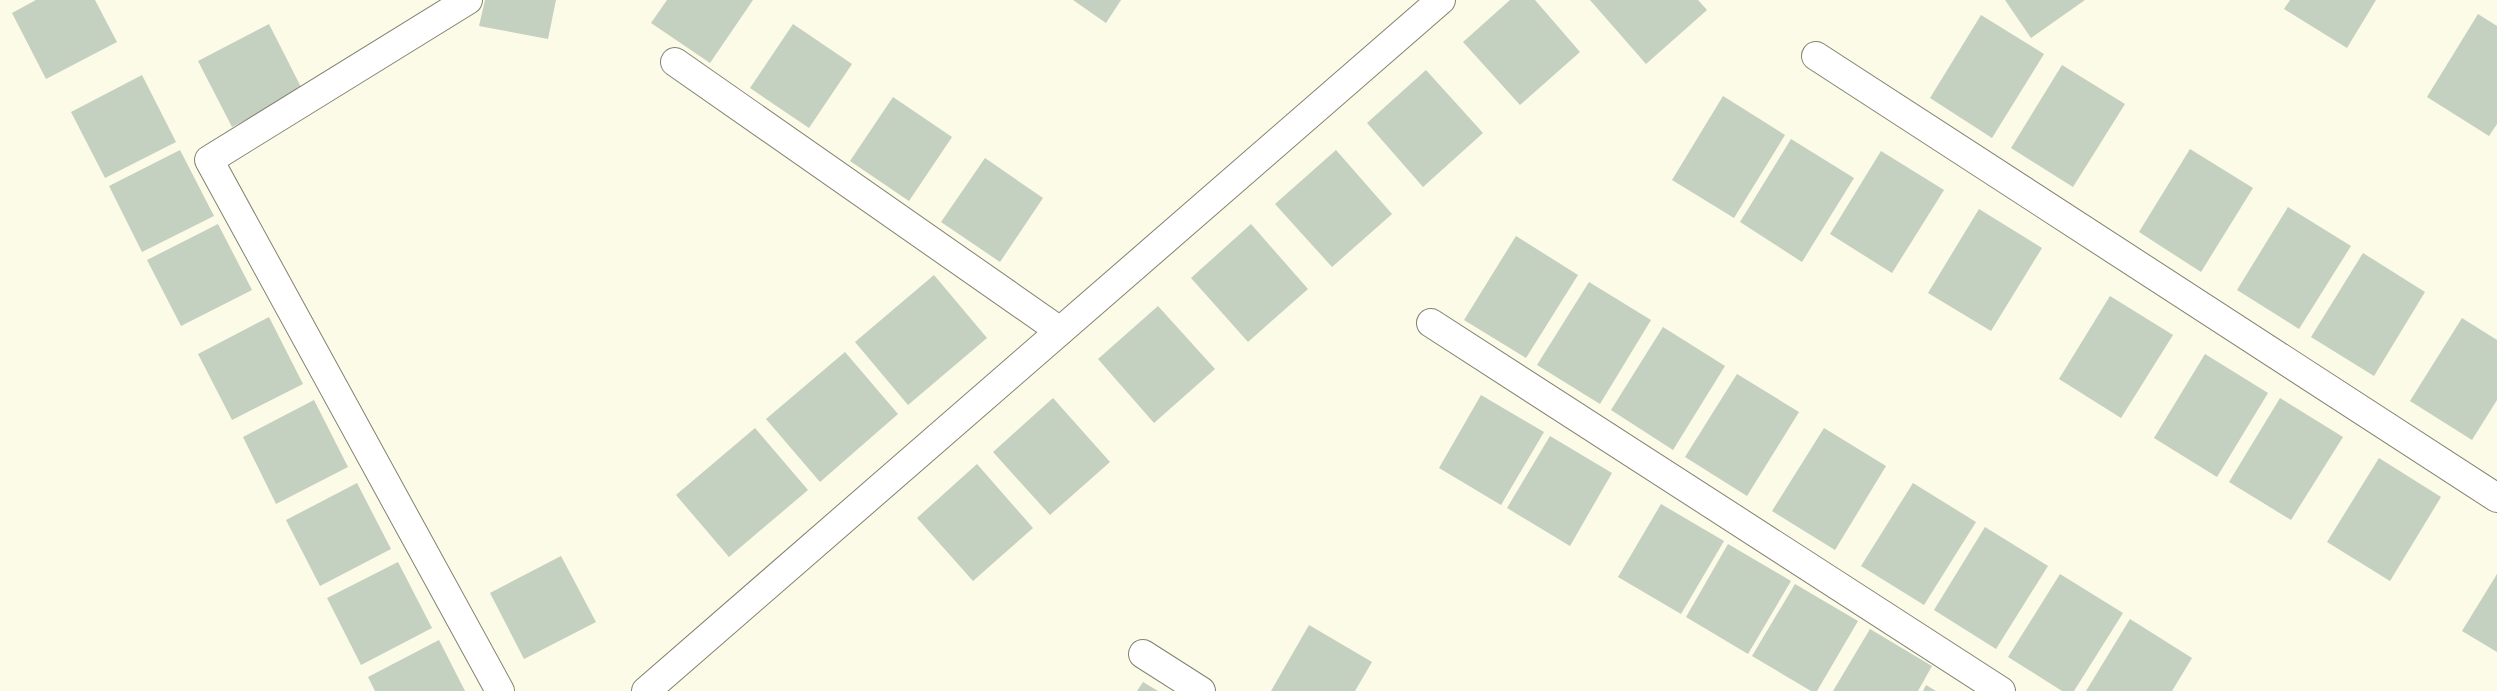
<svg xmlns="http://www.w3.org/2000/svg" width="2497" height="691" viewBox="0 0 2497 691" font-family="'PT Sans Narrow',sans-serif">
<rect width="100%" height="100%" fill="#fcfbe7"/>
<!-- building -->
<g fill="#c4d0c0">
<path d="M36,0H95L117,42L46,79L12,13Z"/>
<path d="M485,0H556L548,39L479,26Z"/>
<path d="M667,0H753L710,63L651,23Z"/>
<path d="M1073,0H1121L1106,23Z"/>
<path d="M1510,0H1535L1580,52L1520,105L1463,42Z"/>
<path d="M1590,0H1698L1707,10L1646,64Z"/>
<path d="M2005,0H2085L2031,38Z"/>
<path d="M2290,0H2376L2347,48L2284,9Z"/>
<path d="M2478,14L2497,26V124L2489,136L2427,97Z"/>
<path d="M1981,15L2044,54L1992,138L1930,98Z"/>
<path d="M269,24L303,91L232,127L198,61Z"/>
<path d="M793,24L852,64L809,128L750,88Z"/>
<path d="M2062,65L2125,104L2073,187L2011,148Z"/>
<path d="M1426,70L1483,133L1423,187L1367,123Z"/>
<path d="M142,75L176,142L105,178L71,112Z"/>
<path d="M1723,96L1785,135L1734,218L1672,180Z"/>
<path d="M893,97L952,137L909,201L850,161Z"/>
<path d="M1791,139L1854,178L1802,262L1740,222Z"/>
<path d="M2190,149L2253,188L2201,272L2139,232Z"/>
<path d="M180,150L214,216L142,252L109,186Z"/>
<path d="M1336,150L1392,214L1332,267L1275,204Z"/>
<path d="M1881,151L1944,190L1892,273L1830,234Z"/>
<path d="M985,158L1043,198L1000,262L941,222Z"/>
<path d="M2288,207L2351,246L2299,329L2237,290Z"/>
<path d="M1979,209L2042,248L1991,331L1928,293Z"/>
<path d="M218,224L252,290L181,326L147,260Z"/>
<path d="M1251,224L1308,289L1248,342L1191,278Z"/>
<path d="M1516,236L1578,275L1526,358L1464,320Z"/>
<path d="M2363,253L2425,292L2374,376L2311,337Z"/>
<path d="M934,275L987,338L908,405L855,342Z"/>
<path d="M1589,282L1651,320L1600,404L1537,365Z"/>
<path d="M2110,296L2173,335L2121,418L2059,379Z"/>
<path d="M1158,306L1215,369L1154,423L1098,359Z"/>
<path d="M269,317L303,384L232,420L198,354Z"/>
<path d="M2462,318L2497,340V400L2472,440L2410,401Z"/>
<path d="M1663,327L1725,366L1673,450L1611,410Z"/>
<path d="M845,352L898,414L820,482L766,419Z"/>
<path d="M2205,354L2268,393L2217,477L2154,438Z"/>
<path d="M1737,374L1799,412L1747,496L1685,457Z"/>
<path d="M1481,395L1544,432L1501,505L1439,468Z"/>
<path d="M1053,398L1110,462L1050,515L993,452Z"/>
<path d="M2280,398L2343,437L2291,520L2229,482Z"/>
<path d="M314,400L348,467L276,504L243,437Z"/>
<path d="M755,428L808,490L729,557L676,495Z"/>
<path d="M1824,428L1886,466L1835,550L1772,511Z"/>
<path d="M1550,436L1612,473L1570,546L1507,508Z"/>
<path d="M2379,458L2441,497L2390,581L2327,542Z"/>
<path d="M977,464L1033,528L973,581L917,518Z"/>
<path d="M357,483L391,549L320,586L286,520Z"/>
<path d="M1913,483L1976,522L1924,605L1861,566Z"/>
<path d="M1661,504L1724,541L1681,614L1618,577Z"/>
<path d="M1985,527L2048,566L1996,649L1934,610Z"/>
<path d="M1728,544L1791,581L1748,654L1686,617Z"/>
<path d="M561,556L596,622L524,659L490,593Z"/>
<path d="M398,562L432,628L361,665L327,598Z"/>
<path d="M2060,574L2123,613L2074,691H2062L2008,657Z"/>
<path d="M2497,574V652L2462,631Z"/>
<path d="M1795,584L1858,621L1817,691H1811L1752,656Z"/>
<path d="M2130,619L2192,658L2172,691H2086Z"/>
<path d="M1309,625L1372,662L1355,691H1271Z"/>
<path d="M1870,629L1932,666L1918,691H1833Z"/>
<path d="M439,640L465,691H375L368,677Z"/>
<path d="M1143,682L1158,691H1137Z"/>
<path d="M1926,685L1936,691H1923Z"/>
</g>
<g fill="none" stroke-linecap="round" stroke-linejoin="round">
<defs>
<g id="minor">
<path d="M468,0L209,160L500,691"/>
<path d="M1816,56L2497,498"/>
<path d="M675,62L1060,331"/>
<path d="M1431,323L2001,691"/>
<path d="M1143,654L1201,691"/>
<path d="M646,691L1441,0"/>
</g>
</defs>
<!-- minor casing -->
<use href="#minor" stroke="#838270" stroke-width="30"/>
<!-- minor -->
<use href="#minor" stroke="#fff" stroke-width="28"/>
</g>
</svg>
